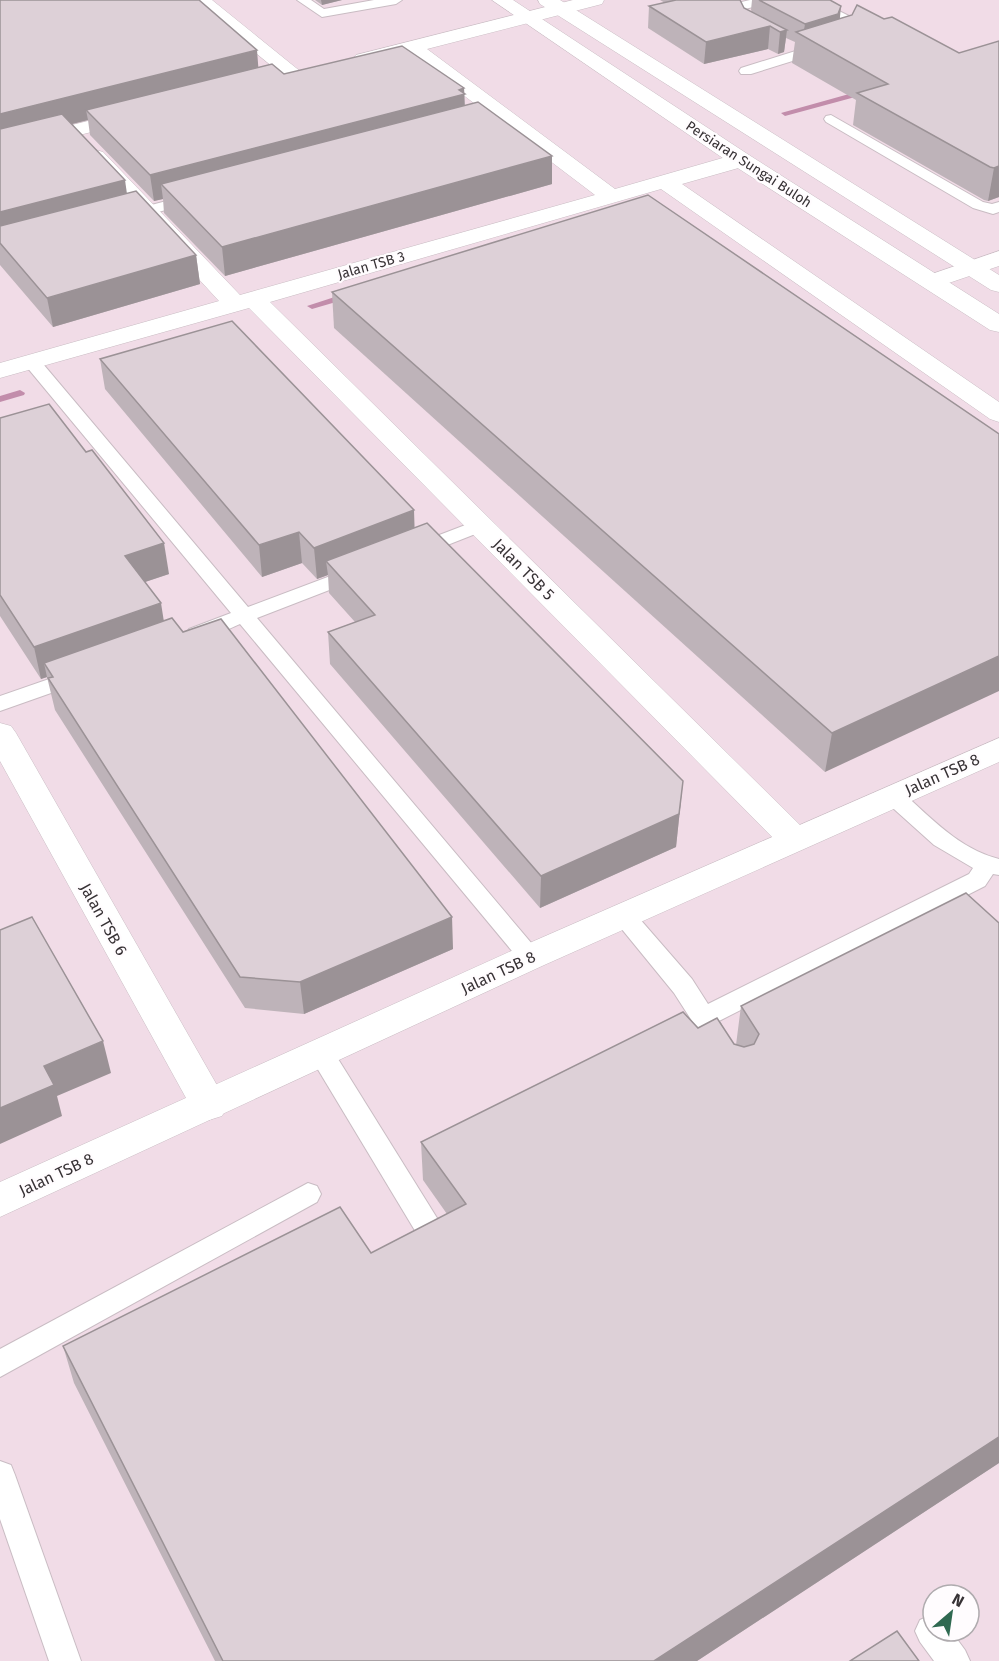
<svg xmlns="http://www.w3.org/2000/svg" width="999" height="1661" viewBox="0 0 999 1661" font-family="'Fira Sans',sans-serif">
<rect width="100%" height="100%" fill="#f9ebf3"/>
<!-- built -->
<path fill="#f1dce7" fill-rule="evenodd" d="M0,0H999V1661H0ZM933,1595H969V1631H933Z"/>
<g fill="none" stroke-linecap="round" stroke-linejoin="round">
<!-- stream -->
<g fill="#c28dab" fill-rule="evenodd">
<path d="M867,89L871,91L870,93L785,116L781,113Z"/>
<path d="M350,292L353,293V297L312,309L307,306Z"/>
<path d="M20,390L25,393L24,395L0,402V396Z"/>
</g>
<defs>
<g id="service">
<path d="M297,0H311L324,9L374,0H402L396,4L322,17Z"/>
<path d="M750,0H771L769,3L741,10L735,6L737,3Z"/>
<path d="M801,0H817L855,19L856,22L847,44L751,74H741L739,71L741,68L837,38L843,23Z"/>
<path d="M831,115L983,202L992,204L999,202V212L993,214L973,208L826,122L824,119L826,116Z"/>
<path d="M193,194L198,195L200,198L198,201L126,221L118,216L121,213Z"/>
<path d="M32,357L38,358L248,607L349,569H363L366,573L363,577L257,618L538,951L542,957L538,963L530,966L522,963L240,624C225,630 205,643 189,639L186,634L189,629L231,613L26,366L24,362L26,358Z"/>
<path d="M481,519L488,521L490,525L488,529L422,555H408L405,551L408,547Z"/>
<path d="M78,669L85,671L88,676L85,681L0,711V696Z"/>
<path d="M893,788L901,791C930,817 959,849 999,859V875L993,874L985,886L719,1021L724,1031L721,1038L712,1041L703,1038L674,993L616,922L612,916L616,910L624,907L632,910L692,979L708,1004L969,874L973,868L934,845L885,801L882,796L885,791Z"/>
<path d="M321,1043L330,1046L437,1218L441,1226L437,1234L427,1238L417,1234L308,1053L312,1046Z"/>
<path d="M308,1183L317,1186L321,1194L317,1202L0,1377V1349Z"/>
<path d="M0,1461L11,1465L15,1475L81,1661H49L0,1519Z"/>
<path d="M931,1615L933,1616V1631H951L965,1650L970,1661H934L920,1642L915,1631L920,1620Z"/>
</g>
<g id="minor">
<path d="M191,0H212L306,76L303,80H289Z"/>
<path d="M573,0H604L602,4L427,49L615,189L733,155L741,154L749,155L752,160L749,165L682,184L999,402V422L990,419L661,189L270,302L806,831L811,839L806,847L794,851L782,847L249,308L0,378V363L219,301L89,160L85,156L89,152L96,150L103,152L240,295L595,195L408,53L363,65L356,63L353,59L356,55Z"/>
<path d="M132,110L139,112L142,116L139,120L0,155V143Z"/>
<path d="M999,251V266L934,288L926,286L922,281L926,276Z"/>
<path d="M0,723L11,726L16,733L222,1094L228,1105L222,1116L209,1120L196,1116L0,761Z"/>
</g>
<path id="tertiary" d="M999,738V762L542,966L0,1217V1182L518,948Z"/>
<g id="primary">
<path d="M492,0H513L749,155L999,314V332L990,330L733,165Z"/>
<path d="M538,0H560L999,275V292L991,290L540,4Z"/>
</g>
</defs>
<!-- service casing -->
<use href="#service" stroke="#c9bcc3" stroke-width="2"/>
<!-- minor casing -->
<use href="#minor" stroke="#c9bcc3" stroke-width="1"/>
<!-- tertiary casing -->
<use href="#tertiary" stroke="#c9bcc3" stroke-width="1"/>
<!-- primary casing -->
<use href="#primary" stroke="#c9bcc3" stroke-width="1"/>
<!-- service -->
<use href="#service" fill="#fff" fill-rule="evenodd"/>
<!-- minor -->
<use href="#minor" fill="#fff" fill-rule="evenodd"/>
<!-- tertiary -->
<use href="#tertiary" fill="#fff" fill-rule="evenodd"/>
<!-- primary -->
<use href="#primary" fill="#fff" fill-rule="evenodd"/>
</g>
<!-- wall -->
<g fill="#beb3b9">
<path d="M0,0L284,74L464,88L465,105L552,156V184L225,276L164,213L163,199L154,201L90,135L88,120L72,124L127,194L196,255L200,284L53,327L0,265Z"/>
<path d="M315,0H342L322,5Z"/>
<path d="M660,0H740L744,8L752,12L751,10L752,0H830L840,19H884L959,53L999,41V197L988,201L984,200L853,125L856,100L792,63L795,42L786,38L784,52L778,54L768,49L704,64L648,28L649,6L665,3Z"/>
<path d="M332,292L999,434L825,772L334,328Z"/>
<path d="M100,359L415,528L683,781L676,847L540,908L330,664L328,632L355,622L329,593L328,575L317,579L302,563L262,577L105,389Z"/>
<path d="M0,418L169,574L145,582L164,621L183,632L453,949L304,1014L245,1008L55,710L47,677L41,679L0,616Z"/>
<path d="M999,923V1463L697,1661H215L74,1383L63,1346L371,1253L447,1214L423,1180L421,1142L698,1028L736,1045L741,1006Z"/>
</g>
<!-- shaded-wall -->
<g fill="#9b9296">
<path d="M321,0H342L322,5Z"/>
<path d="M841,6L839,28L803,36L805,24Z"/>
<path d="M770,26L768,49L704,64L706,42Z"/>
<path d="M787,30L784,52L778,54L780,32Z"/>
<path d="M257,50L259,76L86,110L88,120L0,142V114Z"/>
<path d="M464,88L465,120L161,184L163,199L154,201L150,175Z"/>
<path d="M552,156V184L225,276L222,247Z"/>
<path d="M999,166V197L988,201L994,168Z"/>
<path d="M125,180L129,208L0,242V212Z"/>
<path d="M196,255L200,284L53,327L47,298Z"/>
<path d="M414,510L415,541L326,561L328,575L317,579L314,548Z"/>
<path d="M299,532L302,563L262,577L259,545Z"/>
<path d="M164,543L169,574L130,587L125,556Z"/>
<path d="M161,603L166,635L44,663L47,677L41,679L34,647Z"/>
<path d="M999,656V691L825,772L832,733Z"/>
<path d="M683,781L676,847L540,908L541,876Z"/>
<path d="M452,917L453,949L304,1014L300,982Z"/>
<path d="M103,1041L111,1073L57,1096L62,1116L0,1144V1108L44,1066Z"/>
<path d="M999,1437V1463L697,1661H654Z"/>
</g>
<!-- building -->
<g fill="#ddd0d7" stroke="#9b9296" stroke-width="1.5">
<path d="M0,0H199L257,50L0,114Z"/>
<path d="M676,0H740L744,8L787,30L780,32L770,26L706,42L649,6Z"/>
<path d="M759,0H830L841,6L838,14L805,24Z"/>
<path d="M857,5L884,19L892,17L959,53L999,41V166L994,168L990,167L857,93L888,84L796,32L852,15Z"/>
<path d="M402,46L464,88L459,90L465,94L150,175L86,110L272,64L284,74Z"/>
<path d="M478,102L552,156L222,247L161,184Z"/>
<path d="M62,114L125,180L0,212V129Z"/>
<path d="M136,191L196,255L47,298L0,243V226Z"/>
<path d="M648,195L999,434V656L832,733L332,292Z"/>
<path d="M232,321L414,510L314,548L299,532L259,545L100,359Z"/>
<path d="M49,404L86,452L92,450L164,543L125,556L161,603L34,647L0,595V418Z"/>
<path d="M427,523L683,781L679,814L541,876L328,632L375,615L326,561Z"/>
<path d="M172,618L183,632L221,619L452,917L300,982L240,977L48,678L53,677L44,663Z"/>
<path d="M966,893L999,923V1437L654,1661H223L63,1346L340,1207L371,1253L466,1204L421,1142L683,1012L698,1028L717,1018L734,1044L744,1047L754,1044L759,1034L741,1006Z"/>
<path d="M32,917L103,1041L44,1066L54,1085L0,1108V930Z"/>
<path d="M897,1631L919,1661H850Z"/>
</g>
<g text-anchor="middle" stroke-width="4.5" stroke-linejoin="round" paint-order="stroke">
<!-- far-street labels -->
<g font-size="14" fill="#373235" stroke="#fffcfe">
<text transform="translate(749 164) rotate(33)" y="5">Persiaran Sungai Buloh</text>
<text transform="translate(371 265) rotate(-16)" y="5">Jalan TSB 3</text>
</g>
<!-- street labels -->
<g font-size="16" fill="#373235" stroke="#fffcfe">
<text transform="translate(524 569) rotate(45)" y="6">Jalan TSB 5</text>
<text transform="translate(942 774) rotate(-24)" y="6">Jalan TSB 8</text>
<text transform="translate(104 919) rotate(61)" y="6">Jalan TSB 6</text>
<text transform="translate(498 972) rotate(-25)" y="6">Jalan TSB 8</text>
<text transform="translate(56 1174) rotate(-25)" y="6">Jalan TSB 8</text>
</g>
</g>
<!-- north arrow -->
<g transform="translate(951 1613) rotate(29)"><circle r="28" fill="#fffcfe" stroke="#afabae" stroke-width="1.5"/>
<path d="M0-4.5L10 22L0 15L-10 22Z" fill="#306951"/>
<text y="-9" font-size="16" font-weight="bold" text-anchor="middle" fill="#373235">N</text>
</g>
</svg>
